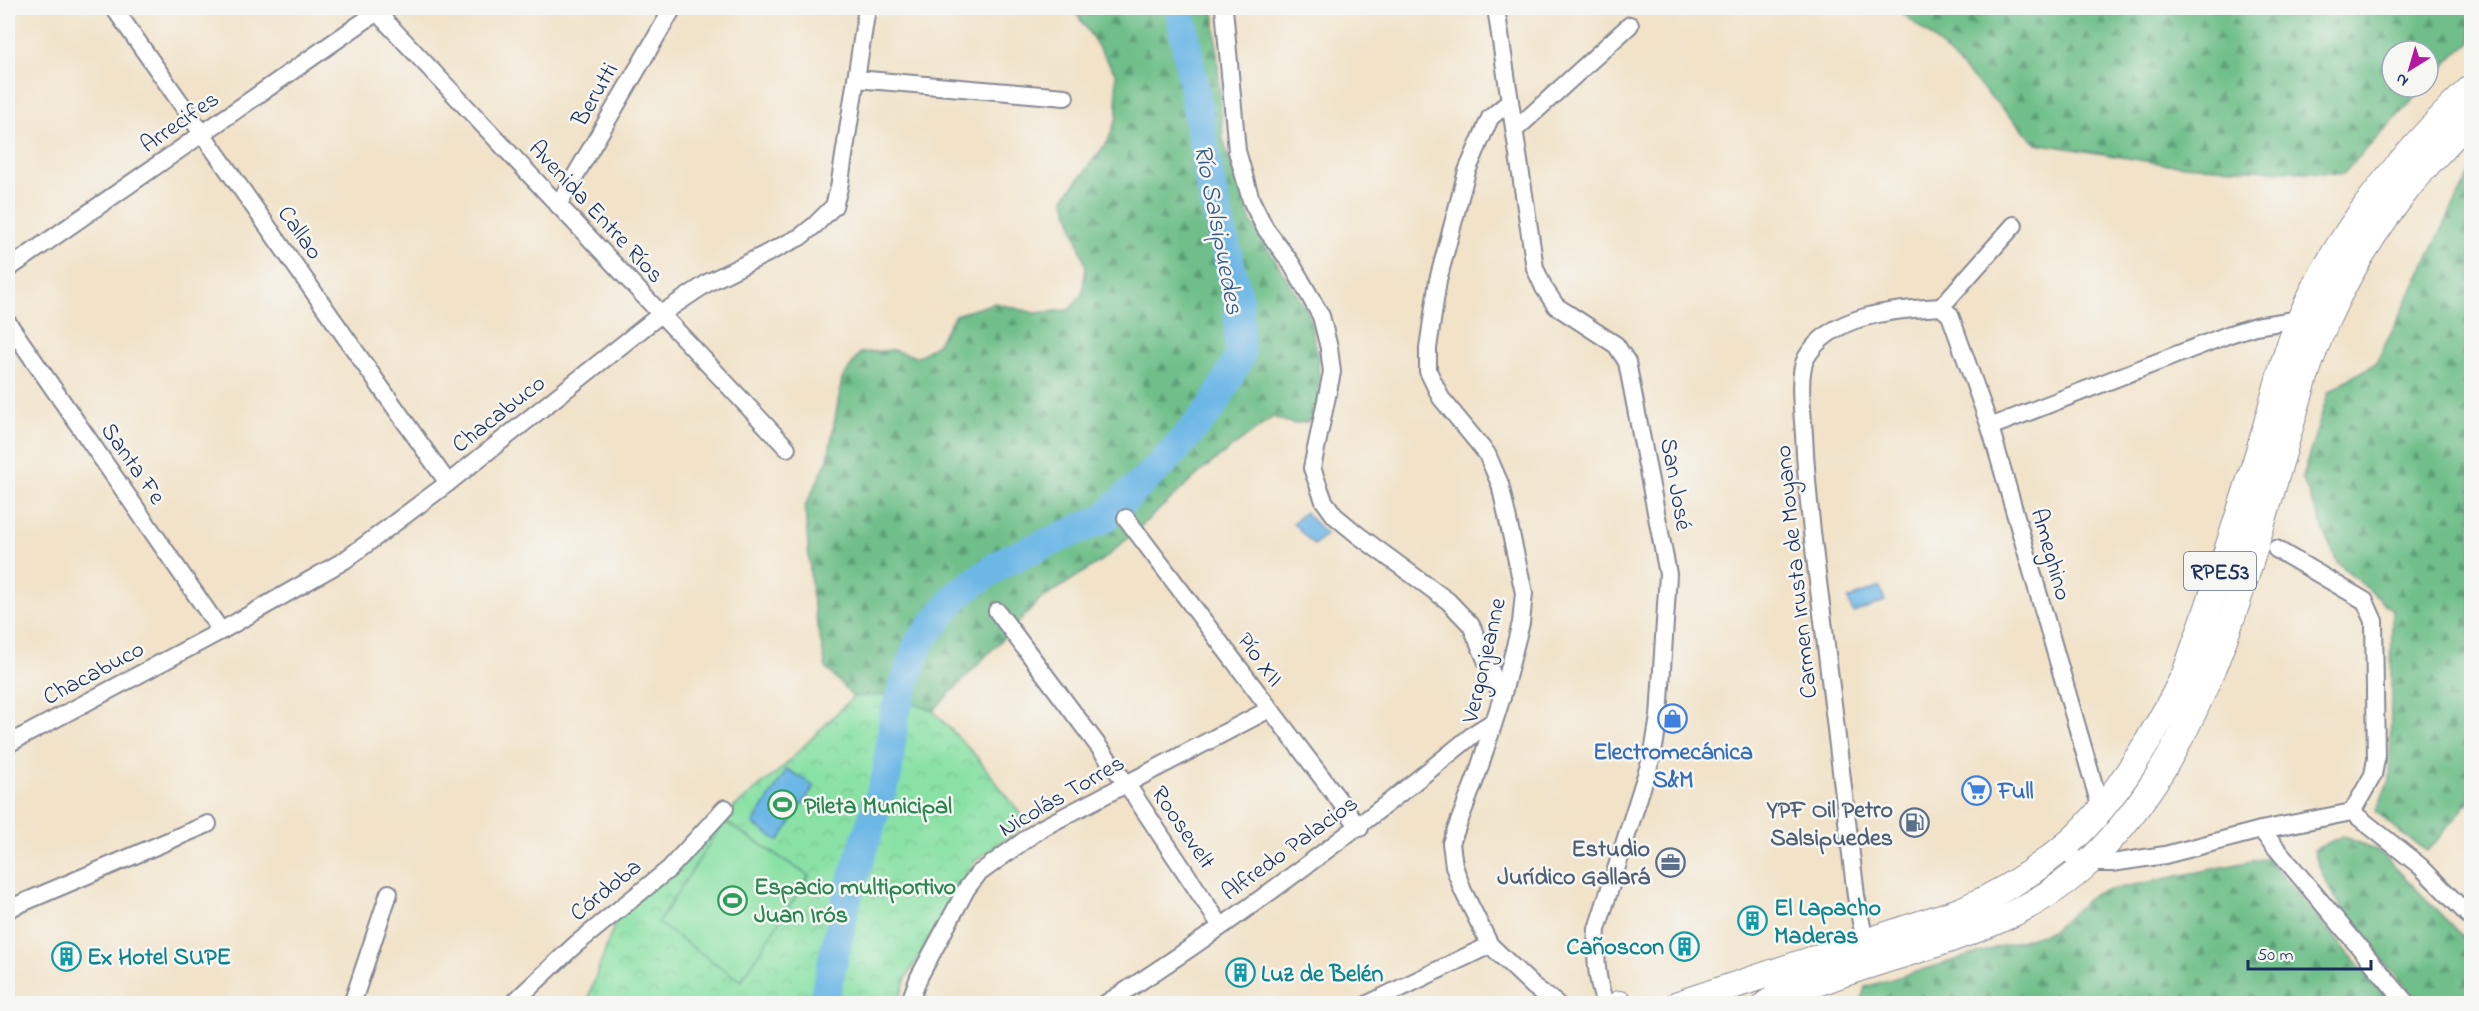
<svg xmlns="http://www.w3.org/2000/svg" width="2479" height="1011" viewBox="0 0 2479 1011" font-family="'Indie Flower',sans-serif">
<defs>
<pattern id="forest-firs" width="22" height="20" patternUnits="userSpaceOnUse" patternTransform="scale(1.5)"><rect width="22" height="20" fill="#6fbf8a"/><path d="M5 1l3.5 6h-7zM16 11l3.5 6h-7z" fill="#5a9c74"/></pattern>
<pattern id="park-crowns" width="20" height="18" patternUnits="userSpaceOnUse" patternTransform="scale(1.5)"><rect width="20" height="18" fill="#8ae1a5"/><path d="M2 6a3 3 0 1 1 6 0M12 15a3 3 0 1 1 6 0" fill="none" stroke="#76c190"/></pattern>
</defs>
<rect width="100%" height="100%" fill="#f6f6f2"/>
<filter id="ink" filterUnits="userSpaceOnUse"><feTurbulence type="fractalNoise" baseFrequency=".0167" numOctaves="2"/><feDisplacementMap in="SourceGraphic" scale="12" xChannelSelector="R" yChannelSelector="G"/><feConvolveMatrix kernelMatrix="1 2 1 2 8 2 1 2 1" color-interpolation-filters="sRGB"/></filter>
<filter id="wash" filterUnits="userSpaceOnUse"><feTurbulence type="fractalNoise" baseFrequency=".008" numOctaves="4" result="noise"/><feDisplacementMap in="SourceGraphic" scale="24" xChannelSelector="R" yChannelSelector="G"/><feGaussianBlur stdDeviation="1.35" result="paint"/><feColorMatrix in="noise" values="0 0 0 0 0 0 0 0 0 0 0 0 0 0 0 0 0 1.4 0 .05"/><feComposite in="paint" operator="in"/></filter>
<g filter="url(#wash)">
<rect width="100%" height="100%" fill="#f1e2c8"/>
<!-- forest -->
<g fill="url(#forest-firs)" stroke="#457774" stroke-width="1.5">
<path d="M1073,8H1214L1223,139L1251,222L1308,312L1318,356L1319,399L1311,421L1293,424L1273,417L1205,468L1107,557L1039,601L933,711L887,696L853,697L826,668L812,597L805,507L828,459L842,379L860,353L892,350L918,357L938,343L955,315L995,303L1035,313L1069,310L1082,294L1086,267L1064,198L1108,141L1117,117L1116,74Z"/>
<path d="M1896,8H2471V43L2458,52L2428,84V51H2392V87H2425L2343,174L2164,164L2036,143L1933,38Z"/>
<path d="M2471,171V799L2428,851L2400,833L2376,811L2390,779L2392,610L2337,562L2302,478L2329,391L2376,363Z"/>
<path d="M2342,836L2379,851L2471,945V1003H2419C2386,962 2325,900 2314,850Z"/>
<path d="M2267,858L2391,1003H1860L1865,987L2052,931L2095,893Z"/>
</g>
<!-- park -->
<path fill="url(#park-crowns)" stroke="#528882" stroke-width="1.5" d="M887,695L933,711L975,755L1028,823L975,861L906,978L898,1003L586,1004L617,917L722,817L781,769L853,697Z"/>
<!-- garden -->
<path fill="#8ae1a5" stroke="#528882" stroke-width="1.5" d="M724,821L809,876L741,981L658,923Z"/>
<!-- water -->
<g fill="#6db7e6" stroke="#4473a2" stroke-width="1.5">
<path d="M1305,512L1326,534L1314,545L1293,523Z"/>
<path d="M1880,587L1885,601L1853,613L1848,599Z"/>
<path d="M787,769L814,786L779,841L753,824Z"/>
</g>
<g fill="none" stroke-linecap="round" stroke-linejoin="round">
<!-- river -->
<path stroke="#6db7e6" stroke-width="30" d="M823,1004L847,897L887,775L894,716L918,644L958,594L1005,561L1103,519L1167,459L1213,406L1240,356L1238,297L1211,188L1180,8"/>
</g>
</g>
<g filter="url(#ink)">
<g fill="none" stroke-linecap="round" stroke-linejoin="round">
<defs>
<g id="minor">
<path d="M114,8L448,483"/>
<path d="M373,8L787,448"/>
<path d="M1224,8L1237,151L1251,200L1265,228L1291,263L1321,316L1329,348L1332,372L1312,468L1324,501L1335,516L1358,535L1448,601L1471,625L1502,697"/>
<path d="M1496,8L1535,268L1544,288L1556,306L1616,345L1627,362L1668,574L1659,717L1653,753L1597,929C1595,955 1596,978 1605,1004"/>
<path d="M856,79L1065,97"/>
<path d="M1509,102L1490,118L1467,171L1438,280L1428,348V371L1441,398L1487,454L1500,484L1524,593L1521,623L1502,697L1478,772L1451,843L1454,866L1463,891L1490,945L1533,986L1557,1004"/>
<path d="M1516,129L1630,25"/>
<path d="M558,205L673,8"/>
<path d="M8,269L377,12"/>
<path d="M1941,307L2014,225"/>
<path d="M8,323L221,631"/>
<path d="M1990,427L2230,334L2255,326L2300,319"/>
<path d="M1126,518L1360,828"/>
<path d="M2276,549L2365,601L2374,621L2376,759L2373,775L2352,812"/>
<path d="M997,611L1126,783L1221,926"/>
<path d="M8,744L221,631L345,560L448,483L661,314L709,282L800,237L815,225L834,206L839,188L867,8"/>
<path d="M2261,830L2407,1004"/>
<path d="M2057,851L2088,863H2112L2165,855L2261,830L2352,812L2420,866L2472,919"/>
<path d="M8,909L208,824"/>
<path d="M1865,942L1856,896C1845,807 1835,718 1824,629C1816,565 1807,500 1804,435C1803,415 1797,376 1806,358C1832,313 1895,310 1941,307L1950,315L1990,427L2101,809"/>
<path d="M352,1004L389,893"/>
<path d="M512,1004L575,945L669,869L725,808"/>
<path d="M909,1004L919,977L967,888L978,874L1040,829L1268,710"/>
<path d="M1105,1004C1235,922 1357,830 1475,733L1494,721"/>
<path d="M1368,1004L1490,945"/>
</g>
<g id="primary">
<path d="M1619,1004H1620"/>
<path d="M1678,1004L1962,910C2001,893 2039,869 2071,841C2114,803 2160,725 2185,674C2211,601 2235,528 2258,454C2272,409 2281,362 2300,319C2340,229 2401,155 2472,87"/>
<path d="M1766,1004C1784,992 1808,987 1828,979C1918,946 2018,930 2090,861C2200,754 2239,599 2282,456C2295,410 2307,363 2327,319C2361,245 2412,174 2472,119"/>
</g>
</defs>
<!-- minor casing -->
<use href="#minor" stroke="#868893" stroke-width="20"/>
<!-- primary casing -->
<use href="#primary" stroke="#868893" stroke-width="28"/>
<!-- minor -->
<use href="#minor" stroke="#fff" stroke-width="16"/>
<!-- primary -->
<use href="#primary" stroke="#fff" stroke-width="26"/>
</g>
</g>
<!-- icons -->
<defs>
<symbol id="shop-ring" viewBox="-11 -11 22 22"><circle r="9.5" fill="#f6f6f2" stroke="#3f7fe0" stroke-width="1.5"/><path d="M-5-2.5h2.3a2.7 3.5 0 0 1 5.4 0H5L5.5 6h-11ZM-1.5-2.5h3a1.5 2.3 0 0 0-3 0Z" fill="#3f7fe0"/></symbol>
<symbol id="supermarket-ring" viewBox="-11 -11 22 22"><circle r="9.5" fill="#f6f6f2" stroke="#3f7fe0" stroke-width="1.5"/><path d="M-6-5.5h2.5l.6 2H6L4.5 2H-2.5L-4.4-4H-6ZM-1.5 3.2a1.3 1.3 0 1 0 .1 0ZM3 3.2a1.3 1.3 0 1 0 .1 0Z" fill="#3f7fe0"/></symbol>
<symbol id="stadium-ring" viewBox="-11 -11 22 22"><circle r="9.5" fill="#f6f6f2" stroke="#2e9e5b" stroke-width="1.5"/><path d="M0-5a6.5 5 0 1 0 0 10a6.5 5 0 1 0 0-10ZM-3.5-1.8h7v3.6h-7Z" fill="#2e9e5b"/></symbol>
<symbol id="fuel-ring" viewBox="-11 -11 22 22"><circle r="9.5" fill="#f6f6f2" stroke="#5c6f8a" stroke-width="1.5"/><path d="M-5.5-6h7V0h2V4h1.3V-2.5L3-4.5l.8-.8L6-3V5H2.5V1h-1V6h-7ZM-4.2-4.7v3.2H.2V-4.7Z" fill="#5c6f8a"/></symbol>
<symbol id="office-ring" viewBox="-11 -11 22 22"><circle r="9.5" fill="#f6f6f2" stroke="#5c6f8a" stroke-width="1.5"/><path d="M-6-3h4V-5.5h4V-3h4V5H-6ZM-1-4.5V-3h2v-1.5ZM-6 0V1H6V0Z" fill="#5c6f8a"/></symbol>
<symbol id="building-ring" viewBox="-11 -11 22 22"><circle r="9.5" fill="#f6f6f2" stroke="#0f9aa8" stroke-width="1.5"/><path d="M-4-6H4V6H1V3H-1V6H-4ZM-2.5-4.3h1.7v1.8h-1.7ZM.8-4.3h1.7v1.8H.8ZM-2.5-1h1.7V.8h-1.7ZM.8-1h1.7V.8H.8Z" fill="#0f9aa8"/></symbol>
</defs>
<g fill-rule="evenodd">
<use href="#shop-ring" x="1656" y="702" width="33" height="33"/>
<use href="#supermarket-ring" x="1960" y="774" width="33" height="33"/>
<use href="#stadium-ring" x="766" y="788" width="33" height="33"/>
<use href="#fuel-ring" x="1898" y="806" width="33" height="33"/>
<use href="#office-ring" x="1654" y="846" width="33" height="33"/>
<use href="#stadium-ring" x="716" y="884" width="33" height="33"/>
<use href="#building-ring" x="1736" y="904" width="33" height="33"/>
<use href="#building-ring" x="1668" y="930" width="33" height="33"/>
<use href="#building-ring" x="50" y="940" width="33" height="33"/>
<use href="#building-ring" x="1224" y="956" width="33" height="33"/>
</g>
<g text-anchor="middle" stroke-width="5" stroke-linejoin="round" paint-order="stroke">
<!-- shield labels -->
<rect fill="#f6f6f2" stroke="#5d6b8a" stroke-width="1.5" x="2184" y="552" width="72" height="38" rx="4.5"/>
<g font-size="22" font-weight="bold" fill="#1b2f5e">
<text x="2220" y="579">RPE53</text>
</g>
<!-- street labels -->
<g font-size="24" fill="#1b2f5e" stroke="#f6f6f2">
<text transform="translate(594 94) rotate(-60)" y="8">Berutti</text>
<text transform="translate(179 121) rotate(-35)" y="8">Arrecifes</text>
<text transform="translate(597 211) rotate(47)" y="8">Avenida Entre Ríos</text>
<text transform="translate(301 232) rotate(55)" y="8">Callao</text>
<text transform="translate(498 413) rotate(-38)" y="8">Chacabuco</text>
<text transform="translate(134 463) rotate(55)" y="8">Santa Fe</text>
<text transform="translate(1677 484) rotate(80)" y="8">San José</text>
<text transform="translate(2052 554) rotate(74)" y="8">Ameghino</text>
<text transform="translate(1795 572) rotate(-96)" y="8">Carmen Irusta de Moyano</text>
<text transform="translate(1261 659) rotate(53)" y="8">Pío XII</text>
<text transform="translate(1483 660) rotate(-77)" y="8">Vergonjeanne</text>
<text transform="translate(93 672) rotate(-28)" y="8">Chacabuco</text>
<text transform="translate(1061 795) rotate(-30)" y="8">Nicolás Torres</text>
<text transform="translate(1184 827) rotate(56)" y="8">Roosevelt</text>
<text transform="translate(1289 847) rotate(-36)" y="8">Alfredo Palacios</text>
<text transform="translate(605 889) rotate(-39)" y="8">Córdoba</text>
</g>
<!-- shop labels -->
<g font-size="24" font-weight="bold" fill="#366cbe" stroke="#f6f6f2">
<text x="1673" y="759">Electromecánica<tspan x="1673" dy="28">S&amp;M</tspan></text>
<text x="1998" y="798" text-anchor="start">Full</text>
</g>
<!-- leisure labels -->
<g font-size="24" font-weight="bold" fill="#27864d" stroke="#f6f6f2" text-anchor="start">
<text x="804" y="813">Pileta Municipal</text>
<text x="754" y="894">Espacio multiportivo<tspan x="754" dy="28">Juan Irós</tspan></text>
</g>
<!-- service labels -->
<g font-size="24" font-weight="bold" fill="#4e5e75" stroke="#f6f6f2" text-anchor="end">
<text x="1893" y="817">YPF Oil Petro<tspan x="1893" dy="28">Salsipuedes</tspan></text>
<text x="1650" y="856">Estudio<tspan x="1650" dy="28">Jurídico Gallará</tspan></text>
</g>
<!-- culture labels -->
<g font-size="24" font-weight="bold" fill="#0d838f" stroke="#f6f6f2" text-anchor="start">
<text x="1774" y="915">El Lapacho<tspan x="1774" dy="28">Maderas</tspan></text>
<text x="1664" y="954" text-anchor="end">Cañoscon</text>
<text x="87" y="964">Ex Hotel SUPE</text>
<text x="1261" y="981">Luz de Belén</text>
</g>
<!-- water labels -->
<g font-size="26" font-style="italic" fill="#345887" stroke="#f6f6f2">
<text transform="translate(1220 229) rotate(79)" y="9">Río Salsipuedes</text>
</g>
</g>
<!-- margin -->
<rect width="2479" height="1011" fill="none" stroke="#f6f6f2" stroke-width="30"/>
<!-- north arrow -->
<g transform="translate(2410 69) rotate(217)"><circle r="28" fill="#f6f6f2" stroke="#9ea6b7" stroke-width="1.5"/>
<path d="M0-4.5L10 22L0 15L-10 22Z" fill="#b5179e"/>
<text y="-9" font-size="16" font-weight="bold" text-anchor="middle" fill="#1b2f5e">N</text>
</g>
<!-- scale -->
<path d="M2248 960v9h123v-9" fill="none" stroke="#1b2f5e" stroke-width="3"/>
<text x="2257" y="960" font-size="18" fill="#1b2f5e" stroke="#f6f6f2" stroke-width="4.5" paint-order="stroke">50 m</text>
</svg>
